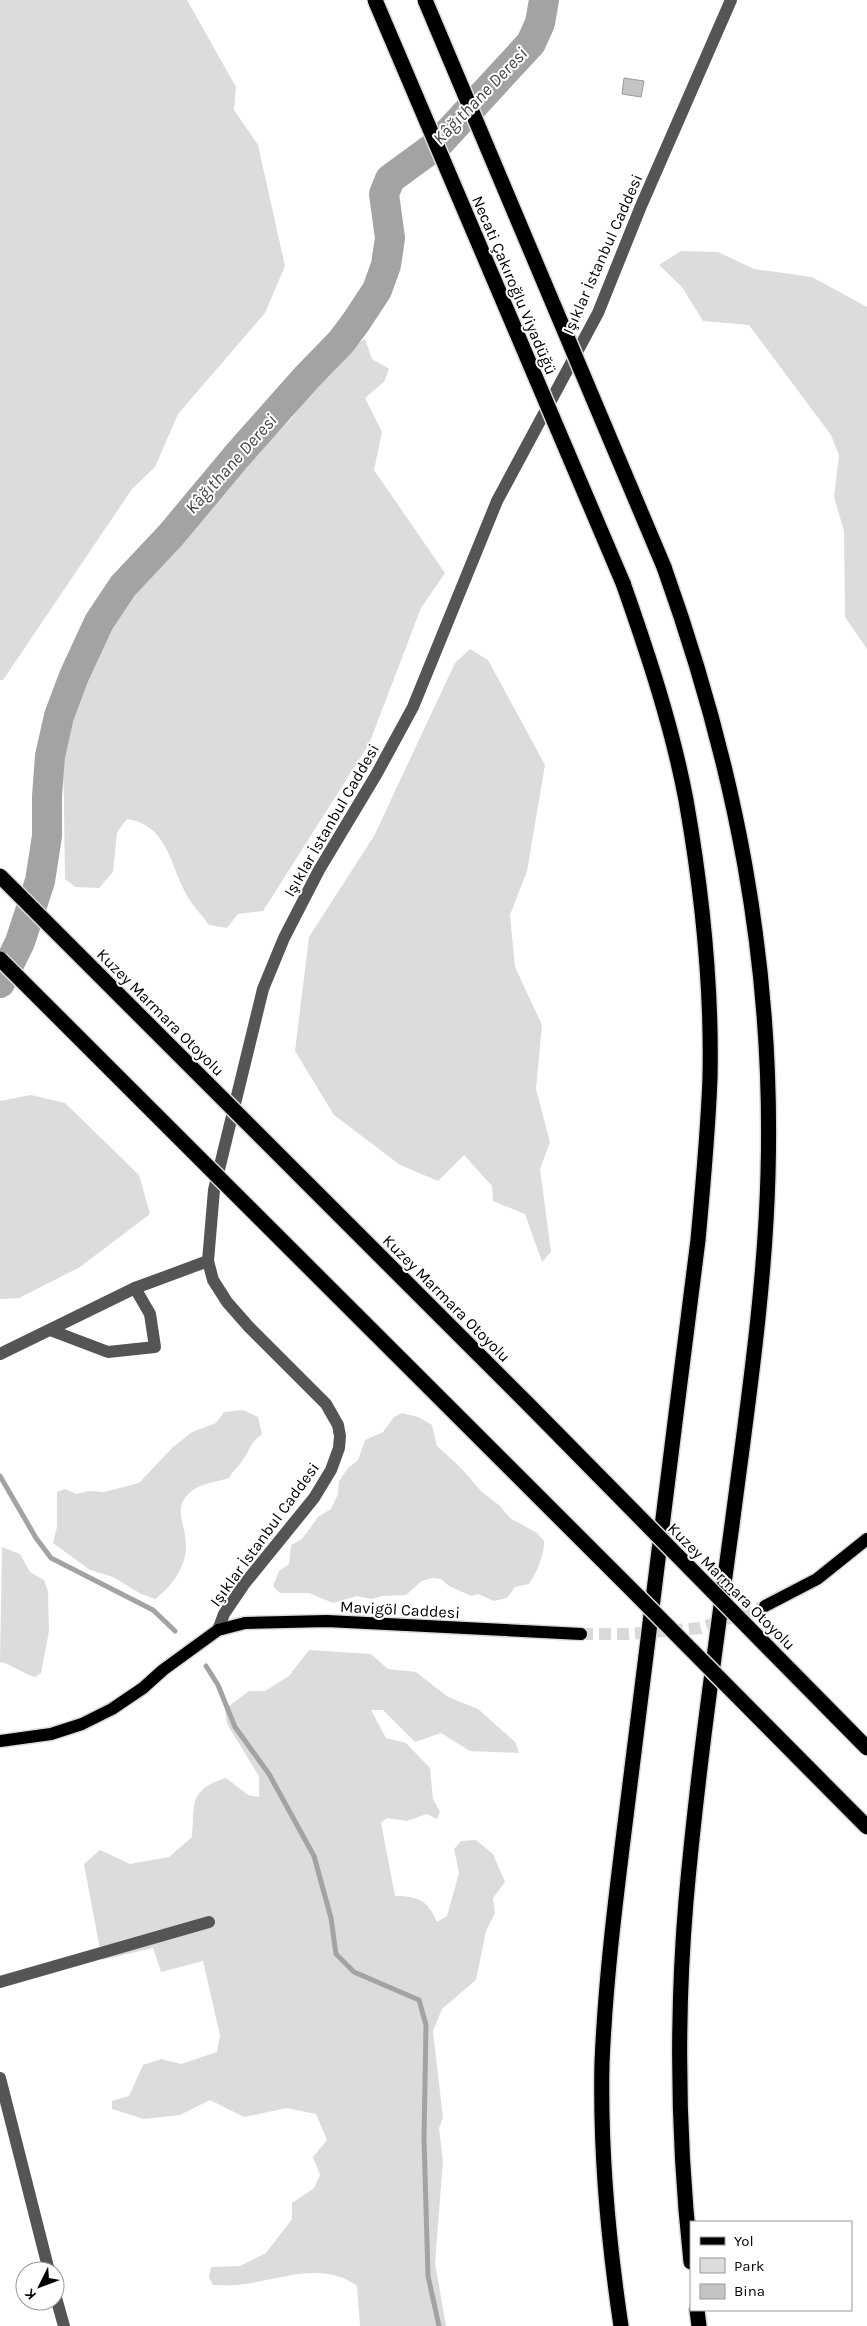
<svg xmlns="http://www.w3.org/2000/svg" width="867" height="2326" viewBox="0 0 867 2326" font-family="Karla,sans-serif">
<rect width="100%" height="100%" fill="#fff"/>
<!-- green -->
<g fill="#dcdcdc">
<path d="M0,0H187L236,87L234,110L258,145L285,266L265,313L178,414L155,467L132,489L3,680H0Z"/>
<path d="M681,251L718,252L754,269L812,277L867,307V649L845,617L844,531L834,497L839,455L831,435L749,325L703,321L682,287L659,265Z"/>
<path d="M365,339L372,359L389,369L384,382L365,398L382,432L374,470L445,573L421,608L369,744L263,911L238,914L227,928L209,925C201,914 190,903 184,890C169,860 166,825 127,819L117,832L113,872L99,888L75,887L65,879L63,745L85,659L148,564L292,418L337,355Z"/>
<path d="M470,649L488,660L545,765L527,871L510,915L515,967L542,1025L536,1089L550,1142L540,1169L551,1252L542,1262L525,1214L493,1201L492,1186L464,1155L438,1181L400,1165L334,1115L295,1051L309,937L374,836L455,663Z"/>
<path d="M31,1095L65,1103L139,1175L150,1214L80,1267L19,1298L0,1299V1101Z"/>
<path d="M243,1410L258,1417L262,1434C249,1444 251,1449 242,1461C238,1468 233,1470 229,1478C219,1481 205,1483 196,1488C170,1504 185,1522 186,1544C187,1566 172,1587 155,1599L141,1594L113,1577L90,1570L53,1543L57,1527V1492L65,1489L76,1494L89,1491L104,1492L139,1483L172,1448L192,1432L216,1423L224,1412Z"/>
<path d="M402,1413L418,1417L432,1425L437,1446L461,1468L482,1492L500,1506L510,1518L537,1533L544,1541C545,1553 536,1574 529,1584L515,1587L507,1598L494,1601L478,1594L471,1596L449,1586L441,1579L432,1578L422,1581L406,1595L382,1596L371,1599L357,1596L333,1603L309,1593H280L273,1586L279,1571L289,1564L291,1545L302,1539L318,1517L331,1509L338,1494L339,1481L348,1468L358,1460L365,1440L383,1432L394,1417Z"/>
<path d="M2,1547L20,1554L30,1572L44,1580L48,1591L49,1631L41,1673L35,1677C24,1674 9,1663 0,1662Z"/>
<path d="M309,1650L371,1654L388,1669L416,1672L448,1697L478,1709L515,1742L519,1753L470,1751L441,1733L415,1742L383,1710H371L386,1738L406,1743L430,1768L433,1799L440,1812L437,1819L427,1814L407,1821L387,1818L381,1823L395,1896C417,1896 428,1900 437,1922L447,1916L459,1873L454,1849L461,1841L476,1840L493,1854L505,1882L493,1898L495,1913L486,1931L476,1980L442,2009L433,2031L443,2118L439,2128L443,2162L435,2263L446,2326H360L357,2286C323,2261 282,2279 245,2284C234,2286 224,2285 213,2285L209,2278L211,2267L240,2266L266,2253L292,2219V2203L314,2188L320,2175L313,2157L327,2140L316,2114L287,2108L244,2117L210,2100L180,2115L144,2119L112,2109V2101L129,2096L143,2065L161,2059L181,2064L217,2052L220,2035L203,1961L161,1972L153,1948L102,1960L84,1864L100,1850L130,1864L169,1857L192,1837C195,1803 188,1790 226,1778L248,1795L259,1797V1776L227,1724L225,1709L249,1691H265L289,1676Z"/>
</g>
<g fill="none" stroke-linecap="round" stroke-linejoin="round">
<!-- stream -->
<g stroke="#a3a3a3" stroke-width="5">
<path d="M0,1476L36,1538L51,1558L153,1610L175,1631"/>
<path d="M206,1666L218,1685L235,1727L269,1774L314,1856L331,1918L336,1954L354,1972L419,2000L426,2025L424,2139L428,2276L439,2326"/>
</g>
<!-- river -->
<path stroke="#a3a3a3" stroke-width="30" d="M0,983L20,942L40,881L47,836V796L50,756L59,716L74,676L99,622L123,586L171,535L236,457L307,377L341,342L356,322L377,290L386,265L390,238L384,194L390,179L438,144L531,43L540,23L544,0"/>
</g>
<!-- building -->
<path fill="#c4c4c4" stroke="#999" d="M624,78L644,81L641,97L622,94Z"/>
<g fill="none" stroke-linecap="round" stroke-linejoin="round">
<!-- major-tunnel -->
<path stroke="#d9d9d9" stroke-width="12" stroke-dasharray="12 6" stroke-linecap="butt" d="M581,1634H628L700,1628L765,1606"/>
<defs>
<g id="major">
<path d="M765,1606L817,1579L867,1539"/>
<path d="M0,1741L51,1734L82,1724L112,1709L143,1688L163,1670L218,1630L245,1623L327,1621L581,1634"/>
</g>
<g id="highway">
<path d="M664,567C735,766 774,961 768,1174C765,1291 747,1409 732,1525C715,1650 697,1776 686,1901C676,2021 678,2143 691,2262"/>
<path d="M697,2310L699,2326"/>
<path d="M621,2326C608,2239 600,2151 602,2063C606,1965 620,1866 632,1768C653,1592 676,1416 698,1240C703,1186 708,1132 710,1078C712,986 702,891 686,800C672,726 648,654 623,583"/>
</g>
</defs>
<!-- major casing -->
<use href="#major" stroke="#dbdbdb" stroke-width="15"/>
<!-- highway casing -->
<use href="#highway" stroke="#dbdbdb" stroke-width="18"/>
<!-- minor -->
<g stroke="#555" stroke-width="12">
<path d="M50,1330L108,1352L155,1347L150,1314L135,1288"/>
<path d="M0,1354L135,1288L208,1261"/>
<path d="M218,1630L224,1614L245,1583L314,1498L331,1470L339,1448L340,1436L338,1425L326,1404L249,1327L227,1302L213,1280L208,1261L214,1190L263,989L284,938L319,870L376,775L413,707L497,501L598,313L641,206L731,0"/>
<path d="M0,1982L209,1922"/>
<path d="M0,2078L49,2271"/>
<path d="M55,2294L64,2326"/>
</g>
<!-- major -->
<use href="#major" stroke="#000" stroke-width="12"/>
<!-- highway -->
<use href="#highway" stroke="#000" stroke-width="15"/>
<defs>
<g id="highway-bridge">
<path d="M375,0L623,583"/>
<path d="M425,0L664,567"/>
<path d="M0,876L530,1406L867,1748"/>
<path d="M0,959L630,1588L867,1827"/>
</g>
</defs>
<!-- highway-bridge casing -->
<use href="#highway-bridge" stroke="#dbdbdb" stroke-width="18" stroke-linecap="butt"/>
<!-- highway-bridge -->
<use href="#highway-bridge" stroke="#000" stroke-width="15"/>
</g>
<g text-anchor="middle" stroke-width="4" stroke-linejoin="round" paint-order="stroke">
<!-- street labels -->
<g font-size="16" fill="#000" stroke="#fff">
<text transform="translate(602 254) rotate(-66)" y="6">Işıklar İstanbul Caddesi</text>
<text transform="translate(515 285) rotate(67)" y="6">Necati Çakıroğlu Viyadüğü</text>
<text transform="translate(331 820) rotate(-60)" y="6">Işıklar İstanbul Caddesi</text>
<text transform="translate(161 1012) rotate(45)" y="6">Kuzey Marmara Otoyolu</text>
<text transform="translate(447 1298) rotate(45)" y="6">Kuzey Marmara Otoyolu</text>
<text transform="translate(264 1534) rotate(-54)" y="6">Işıklar İstanbul Caddesi</text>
<text transform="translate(732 1586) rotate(45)" y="6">Kuzey Marmara Otoyolu</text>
<text transform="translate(400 1609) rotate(3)" y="6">Mavigöl Caddesi</text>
</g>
<!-- water labels -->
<g font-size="18" font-style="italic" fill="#444" stroke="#fff">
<text transform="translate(480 96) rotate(-46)" y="6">Kâğıthane Deresi</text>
<text transform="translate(231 464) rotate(-48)" y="6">Kâğıthane Deresi</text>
</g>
</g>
<!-- legend -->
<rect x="690" y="2221" width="162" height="90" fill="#ffffff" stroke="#999999"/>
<rect x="700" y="2237" width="25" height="8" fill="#000000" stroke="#999999"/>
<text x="734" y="2246" font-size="15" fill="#000000">Yol</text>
<rect x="700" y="2258" width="25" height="15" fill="#dcdcdc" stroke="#999999"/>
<text x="734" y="2271" font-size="15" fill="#000000">Park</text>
<rect x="700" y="2284" width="25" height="15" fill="#c4c4c4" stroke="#999999"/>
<text x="734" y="2296" font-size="15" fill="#000000">Bina</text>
<!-- north arrow -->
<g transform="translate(40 2286) rotate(228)"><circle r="24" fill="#ffffff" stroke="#999999"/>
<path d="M0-4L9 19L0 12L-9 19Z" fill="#000000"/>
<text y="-8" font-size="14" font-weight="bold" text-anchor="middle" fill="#000000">K</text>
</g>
</svg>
